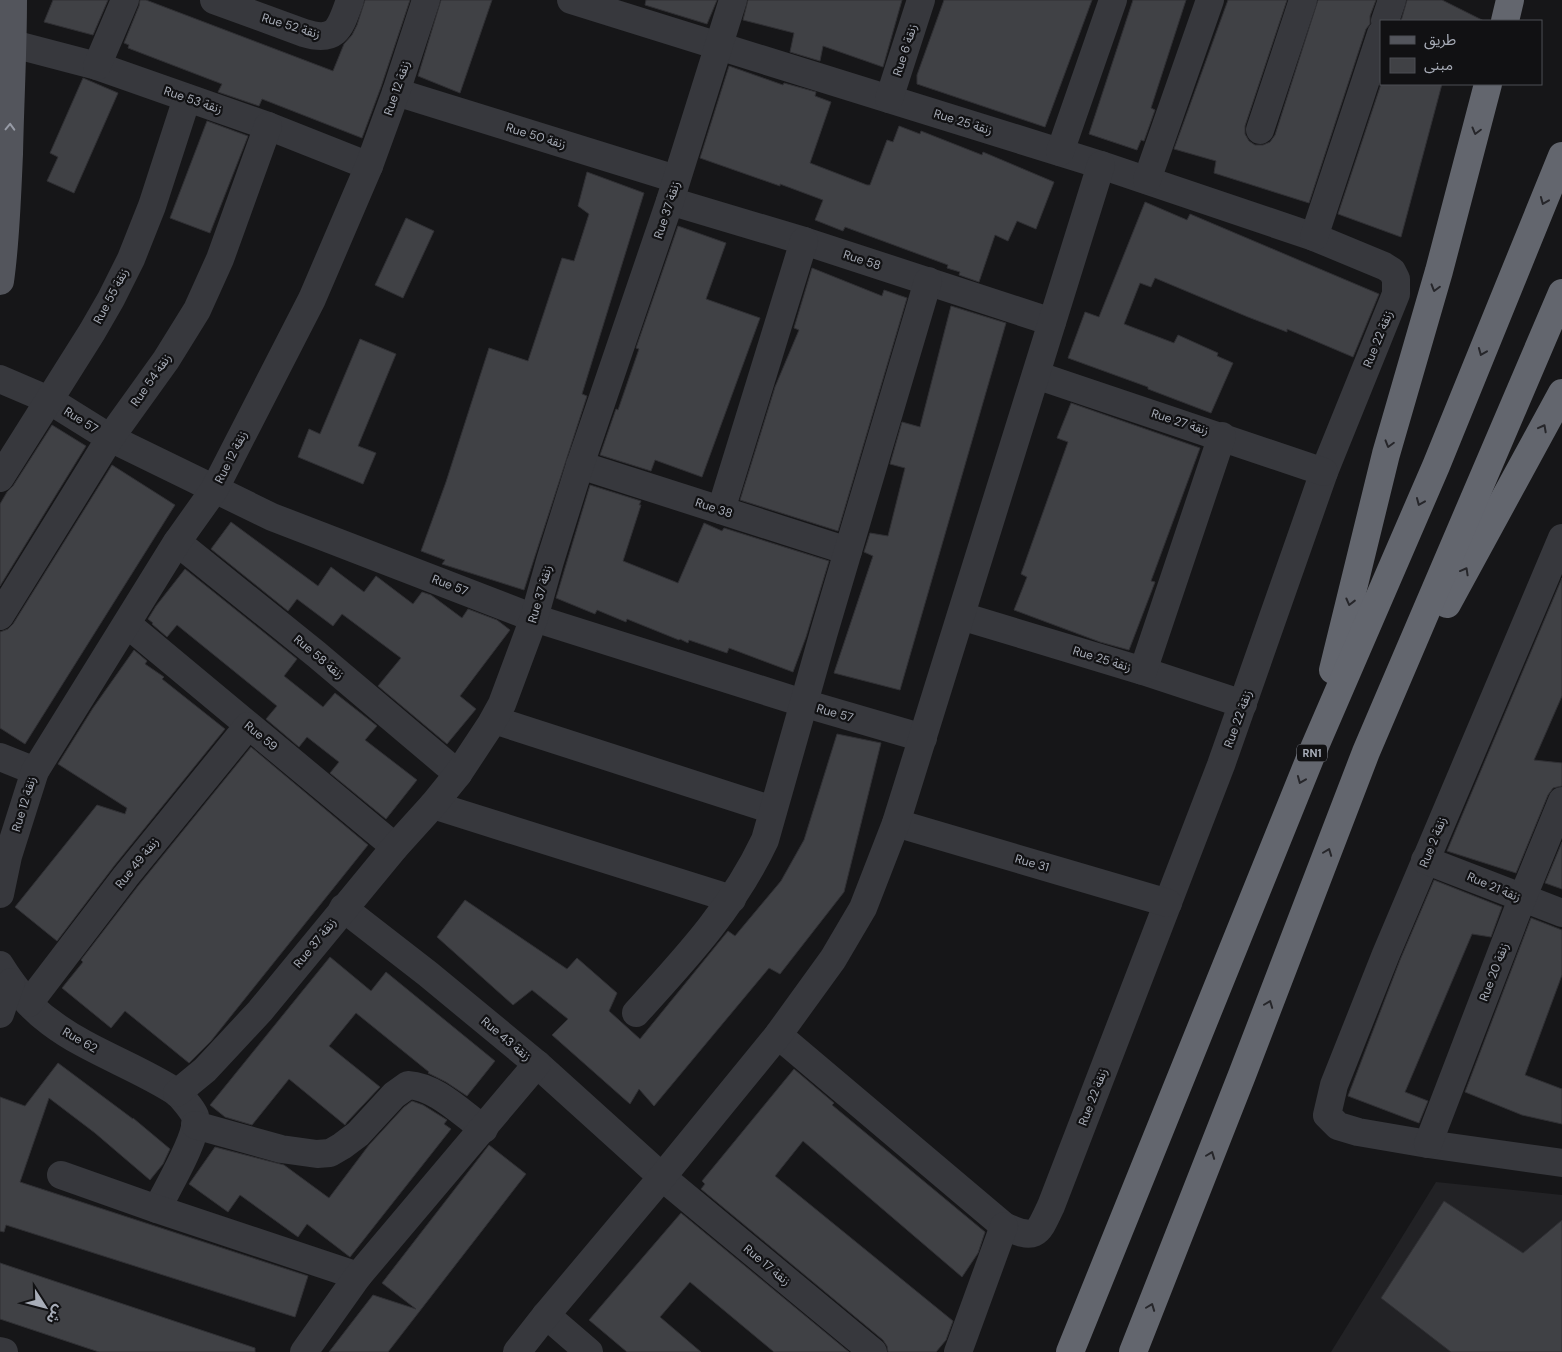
<svg xmlns="http://www.w3.org/2000/svg" width="1562" height="1352" viewBox="0 0 1562 1352" font-family="'DM Sans','Noto Sans Arabic',sans-serif">
<rect width="100%" height="100%" fill="#161618"/>
<!-- built -->
<path fill="#222225" d="M1436,1182L1562,1195V1352H1331Z"/>
<!-- building -->
<g fill="#404145" stroke="#303034">
<path d="M53,0H108L93,35L44,22Z"/>
<path d="M140,0H146L333,71L344,44L352,35L357,25L365,0H410L381,87L362,138L262,99L259,106L218,92L222,84L128,48L129,45L124,43L139,6Z"/>
<path d="M441,0H492L460,93L418,76Z"/>
<path d="M646,0H717L707,24L645,5Z"/>
<path d="M748,0H902L883,67L823,46L820,61L790,52L794,33L743,20Z"/>
<path d="M944,0H1092L1045,127L917,84V75Z"/>
<path d="M1133,0H1186L1151,108L1155,110L1144,141L1141,140L1137,150L1089,134Z"/>
<path d="M1228,0H1287L1245,126V134L1249,141L1255,145H1263L1270,142L1275,135L1318,0H1376L1370,16V24L1366,29L1309,203L1214,173L1216,161L1174,149Z"/>
<path d="M1407,0H1442L1484,21H1401Z"/>
<path d="M729,66L783,85L784,83L816,92L815,96L831,102L810,163L867,185H870L887,140L893,142L899,126L920,134L921,131L982,155L983,152L1054,182L1036,229L1017,221L1008,241L995,235L979,282L959,275L960,272L947,268L948,265L845,227L843,231L815,220L823,200L780,184V186L700,158Z"/>
<path d="M83,78L118,93L74,193L47,181L58,157L50,153Z"/>
<path d="M1381,84H1442L1401,237L1338,214Z"/>
<path d="M207,121L248,136L210,233L170,218Z"/>
<path d="M587,172L644,193L582,394L587,396L524,590L442,564L445,560L421,551L446,482L489,348L528,361L562,258L574,261L589,214L578,206Z"/>
<path d="M1145,202L1187,220L1190,214L1379,294L1353,357L1287,329V332L1248,317L1155,278L1151,287L1140,283L1124,324L1174,343L1178,335L1218,353L1217,356L1233,363L1211,413L1148,389V387L1068,358L1085,312L1099,317Z"/>
<path d="M406,218L434,231L403,298L375,285Z"/>
<path d="M678,226L726,243L706,299L760,318L702,477L655,460L651,471L600,455L616,409L618,410L639,349L636,348Z"/>
<path d="M812,268L882,296L884,290L907,298L838,531L740,500L775,387L799,330L794,328Z"/>
<path d="M951,306L1006,323L900,690L834,673L873,556L864,552L870,533L888,536L905,468L890,464L902,422L920,427Z"/>
<path d="M360,339L396,354L358,446L376,453L363,484L298,457L309,429L320,434Z"/>
<path d="M1071,403L1200,448L1151,581L1155,582L1129,650L1100,642L1014,610L1027,577L1021,574L1068,442L1057,438Z"/>
<path d="M52,425L86,446L0,586V504L7,492L13,486Z"/>
<path d="M112,465L175,505L25,744L0,728V632L8,629L13,624Z"/>
<path d="M590,485L641,501L639,505H641L623,561L678,583L704,523L722,531L724,528L829,561L806,637L793,672L729,648L727,653L689,640L688,643L680,639L679,640L627,619L626,622L597,610L595,614L556,598Z"/>
<path d="M231,522L318,586L331,567L364,592L376,576L413,604L422,592L431,595L462,618L468,609L497,620L510,630L460,696L476,709L447,744L378,686L401,658L342,614L333,626L297,599L288,611L211,549Z"/>
<path d="M185,569L297,659L284,676L323,707L335,693L377,726L365,740L417,780L386,819L330,773L339,762L307,737L299,747L266,719L277,706L177,625L167,637L152,624L153,623L148,619L156,606Z"/>
<path d="M1562,578V696L1534,760L1562,763V786L1553,788L1548,795L1516,873L1447,851Z"/>
<path d="M134,650L147,661L145,664L164,677L162,679L225,729L114,866L57,941L15,907L97,805L125,814L127,808L58,764L93,708Z"/>
<path d="M837,734L881,743L844,892L780,974L769,968L654,1106L639,1089L630,1104L552,1035L568,1019L532,990L513,1005L437,937L465,900L567,969L577,958L617,993L609,1011L640,1039L728,931L735,936L781,881L804,840Z"/>
<path d="M251,747L368,845L211,1041L189,1063L125,1011L111,1028L62,988L83,962L81,960L138,886Z"/>
<path d="M1562,842V889L1545,883Z"/>
<path d="M1434,880L1502,907L1491,937L1472,934L1405,1092L1428,1101L1419,1123L1348,1096L1400,960Z"/>
<path d="M1531,918L1562,930V975L1525,1075L1562,1089V1124L1522,1115L1465,1092Z"/>
<path d="M330,957L371,991L386,972L495,1061L467,1096L446,1082L428,1073L429,1072L356,1013L329,1046L380,1087L347,1122L345,1125L289,1079L252,1125L225,1117L210,1105Z"/>
<path d="M58,1063L133,1119V1118L170,1149L163,1164L150,1180L95,1133L49,1098L20,1182L308,1276L295,1317L6,1225L4,1232L0,1231V1097L25,1106Z"/>
<path d="M794,1069L834,1103L832,1105L985,1232L978,1253L962,1277L803,1141L775,1176L953,1321L946,1340L936,1352H888L887,1346L883,1340L701,1189L705,1184L702,1181Z"/>
<path d="M412,1101L423,1105L447,1120L444,1124L451,1129L350,1257L307,1224L298,1237L240,1195L228,1212L189,1184L215,1147L284,1165L329,1198L369,1145L404,1107Z"/>
<path d="M489,1145L526,1174L388,1352H329L373,1295L416,1309L382,1283Z"/>
<path d="M1444,1201L1523,1253L1562,1220V1352H1451L1381,1298Z"/>
<path d="M681,1213L849,1352H774L690,1282L660,1317L701,1352H627L589,1320Z"/>
<path d="M0,1263L255,1348V1352H99L0,1319Z"/>
</g>
<g fill="none" stroke-linecap="round" stroke-linejoin="round">
<!-- minor -->
<g stroke="#37383d" stroke-width="28">
<path d="M214,0L304,33C337,43 340,28 350,0"/>
<path d="M571,0L1101,165L1314,237L1384,266L1392,271L1396,279V294L1324,472L1221,765L1051,1206C1037,1236 1036,1240 1004,1226L778,1035"/>
<path d="M1385,21L1392,0"/>
<path d="M13,44L97,66L268,126L369,166"/>
<path d="M97,66L125,0"/>
<path d="M396,92L676,179"/>
<path d="M889,99L921,0"/>
<path d="M1260,130L1303,0"/>
<path d="M1060,152L1113,0"/>
<path d="M1147,180L1210,0"/>
<path d="M670,201L804,241L1052,322"/>
<path d="M1314,237L1381,34"/>
<path d="M1036,375L1324,472"/>
<path d="M0,379L49,400L110,438L272,517L534,618L803,703L923,738"/>
<path d="M580,465L848,551"/>
<path d="M0,478L92,332L111,299L131,259L152,206L187,98"/>
<path d="M721,510L804,241"/>
<path d="M1562,538L1386,954L1334,1085L1327,1115L1338,1126L1358,1132L1428,1144L1562,1163"/>
<path d="M177,542L316,654L458,774"/>
<path d="M0,616L110,438L166,360L197,310L220,259L268,126"/>
<path d="M961,616L1143,671L1243,704"/>
<path d="M127,624L395,847"/>
<path d="M1143,671L1222,436"/>
<path d="M494,720L773,810"/>
<path d="M0,757L35,771"/>
<path d="M433,805L732,899"/>
<path d="M896,823L1168,903"/>
<path d="M1425,860L1562,913"/>
<path d="M0,894L8,856L35,771L177,542L214,490L312,299L369,166L396,92L426,0"/>
<path d="M343,908L428,974L537,1064L662,1177L873,1352"/>
<path d="M0,965C13,986 29,1007 50,1022C88,1051 136,1066 176,1092C181,1096 192,1109 195,1116C200,1135 166,1190 157,1209"/>
<path d="M29,1003L126,876L248,726"/>
<path d="M636,1013C686,958 733,908 765,840L824,632L928,281"/>
<path d="M0,1014L11,982"/>
<path d="M177,1093L205,1070L260,1011L395,847L433,805L458,774L491,724L502,704L534,618L550,561L580,465L670,201L733,0"/>
<path d="M195,1125L281,1149L317,1154L330,1153L342,1146L358,1134L394,1095L408,1085C437,1087 461,1113 484,1129"/>
<path d="M1428,1144L1522,899L1562,801"/>
<path d="M61,1175L157,1209L358,1276"/>
<path d="M546,1315L589,1352"/>
<path d="M0,1351L4,1352"/>
<path d="M304,1352L358,1276L537,1064"/>
<path d="M517,1352L546,1315L662,1177L778,1035L833,959L863,908L896,823L1101,165"/>
<path d="M958,1352L1004,1226"/>
</g>
<!-- major -->
<path stroke="#53555c" stroke-width="28" d="M0,281C6,239 7,196 9,154C10,103 13,51 13,0"/>
<!-- highway -->
<g stroke="#63666e" stroke-width="28">
<path d="M1505,21L1510,0"/>
<path d="M1447,604L1562,393"/>
<path d="M1333,670L1386,454L1439,271L1488,84"/>
<path d="M1070,1352L1315,746L1436,466L1562,156"/>
<path d="M1133,1352L1242,1075L1366,752L1562,293"/>
</g>
</g>
<!-- one-way arrows -->
<defs><path id="oneway-chevron" d="M-2-3.5L2.5 0L-2 3.5" fill="none" stroke-width="1.6" stroke-linecap="round" stroke-linejoin="round" transform="scale(1.25)"/></defs>
<use stroke="#979ba6" href="#oneway-chevron" transform="translate(10 127) rotate(-88)"/>
<g stroke="#26262a">
<use href="#oneway-chevron" transform="translate(1476 131) rotate(105)"/>
<use href="#oneway-chevron" transform="translate(1544 201) rotate(112)"/>
<use href="#oneway-chevron" transform="translate(1435 288) rotate(106)"/>
<use href="#oneway-chevron" transform="translate(1482 352) rotate(112)"/>
<use href="#oneway-chevron" transform="translate(1543 428) rotate(-62)"/>
<use href="#oneway-chevron" transform="translate(1389 444) rotate(106)"/>
<use href="#oneway-chevron" transform="translate(1420 502) rotate(113)"/>
<use href="#oneway-chevron" transform="translate(1465 571) rotate(-61)"/>
<use href="#oneway-chevron" transform="translate(1350 602) rotate(104)"/>
<use href="#oneway-chevron" transform="translate(1301 780) rotate(112)"/>
<use href="#oneway-chevron" transform="translate(1328 852) rotate(-69)"/>
<use href="#oneway-chevron" transform="translate(1269 1004) rotate(-69)"/>
<use href="#oneway-chevron" transform="translate(1211 1155) rotate(-69)"/>
<use href="#oneway-chevron" transform="translate(1151 1307) rotate(-69)"/>
</g>
<g text-anchor="middle" stroke-width="4.5" stroke-linejoin="round" paint-order="stroke">
<!-- shield labels -->
<rect fill="#111113" stroke="#7b7e86" stroke-width="1" x="1297" y="744.5" width="30" height="17" rx="4"/>
<g font-size="11" font-weight="bold" fill="#a8adb8">
<text x="1312" y="757">RN1</text>
</g>
<!-- street labels -->
<g font-size="12" fill="#a8adb8" stroke="#111113">
<text transform="translate(291 26) rotate(17)" y="4">Rue 52 زنقة</text>
<text transform="translate(905 50) rotate(-72)" y="4">Rue 6 زنقة</text>
<text transform="translate(397 88) rotate(-71)" y="4">Rue 12 زنقة</text>
<text transform="translate(193 100) rotate(19)" y="4">Rue 53 زنقة</text>
<text transform="translate(963 122) rotate(17)" y="4">Rue 25 زنقة</text>
<text transform="translate(536 136) rotate(17)" y="4">Rue 50 زنقة</text>
<text transform="translate(667 210) rotate(-72)" y="4">Rue 37 زنقة</text>
<text transform="translate(862 260) rotate(18)" y="4">Rue 58</text>
<text transform="translate(111 296) rotate(-62)" y="4">Rue 55 زنقة</text>
<text transform="translate(1378 339) rotate(-68)" y="4">Rue 22 زنقة</text>
<text transform="translate(151 380) rotate(-55)" y="4">Rue 54 زنقة</text>
<text transform="translate(81 420) rotate(32)" y="4">Rue 57</text>
<text transform="translate(1180 422) rotate(18)" y="4">Rue 27 زنقة</text>
<text transform="translate(231 457) rotate(-63)" y="4">Rue 12 زنقة</text>
<text transform="translate(714 508) rotate(18)" y="4">Rue 38</text>
<text transform="translate(450 585) rotate(21)" y="4">Rue 57</text>
<text transform="translate(540 594) rotate(-74)" y="4">Rue 37 زنقة</text>
<text transform="translate(319 657) rotate(40)" y="4">Rue 58 زنقة</text>
<text transform="translate(1102 659) rotate(17)" y="4">Rue 25 زنقة</text>
<text transform="translate(835 713) rotate(16)" y="4">Rue 57</text>
<text transform="translate(1238 719) rotate(-70)" y="4">Rue 22 زنقة</text>
<text transform="translate(261 736) rotate(39)" y="4">Rue 59</text>
<text transform="translate(24 804) rotate(-73)" y="4">Rue 12 زنقة</text>
<text transform="translate(1433 842) rotate(-68)" y="4">Rue 2 زنقة</text>
<text transform="translate(137 863) rotate(-51)" y="4">Rue 49 زنقة</text>
<text transform="translate(1032 863) rotate(16)" y="4">Rue 31</text>
<text transform="translate(1494 887) rotate(23)" y="4">Rue 21 زنقة</text>
<text transform="translate(315 943) rotate(-51)" y="4">Rue 37 زنقة</text>
<text transform="translate(1494 972) rotate(-69)" y="4">Rue 20 زنقة</text>
<text transform="translate(506 1039) rotate(40)" y="4">Rue 43 زنقة</text>
<text transform="translate(80 1040) rotate(30)" y="4">Rue 62</text>
<text transform="translate(1093 1097) rotate(-69)" y="4">Rue 22 زنقة</text>
<text transform="translate(767 1265) rotate(40)" y="4">Rue 17 زنقة</text>
</g>
</g>
<!-- legend -->
<rect x="1380" y="20" width="162" height="65" fill="#111113" stroke="#4d4f55"/>
<rect x="1390" y="36" width="25" height="8" fill="#53555c" stroke="#4d4f55"/>
<text x="1424" y="45" font-size="15" fill="#a8adb8">طريق</text>
<rect x="1390" y="58" width="25" height="15" fill="#404145" stroke="#4d4f55"/>
<text x="1424" y="70" font-size="15" fill="#a8adb8">مبنى</text>
<!-- north arrow -->
<g transform="translate(45 1307) rotate(126)" stroke="#111113" stroke-width="4" paint-order="stroke">
<path d="M0-4L9 19L0 12L-9 19Z" fill="#a8adb8"/>
<text y="-8" font-size="14" font-weight="bold" text-anchor="middle" fill="#a8adb8">ش</text>
</g>
</svg>
